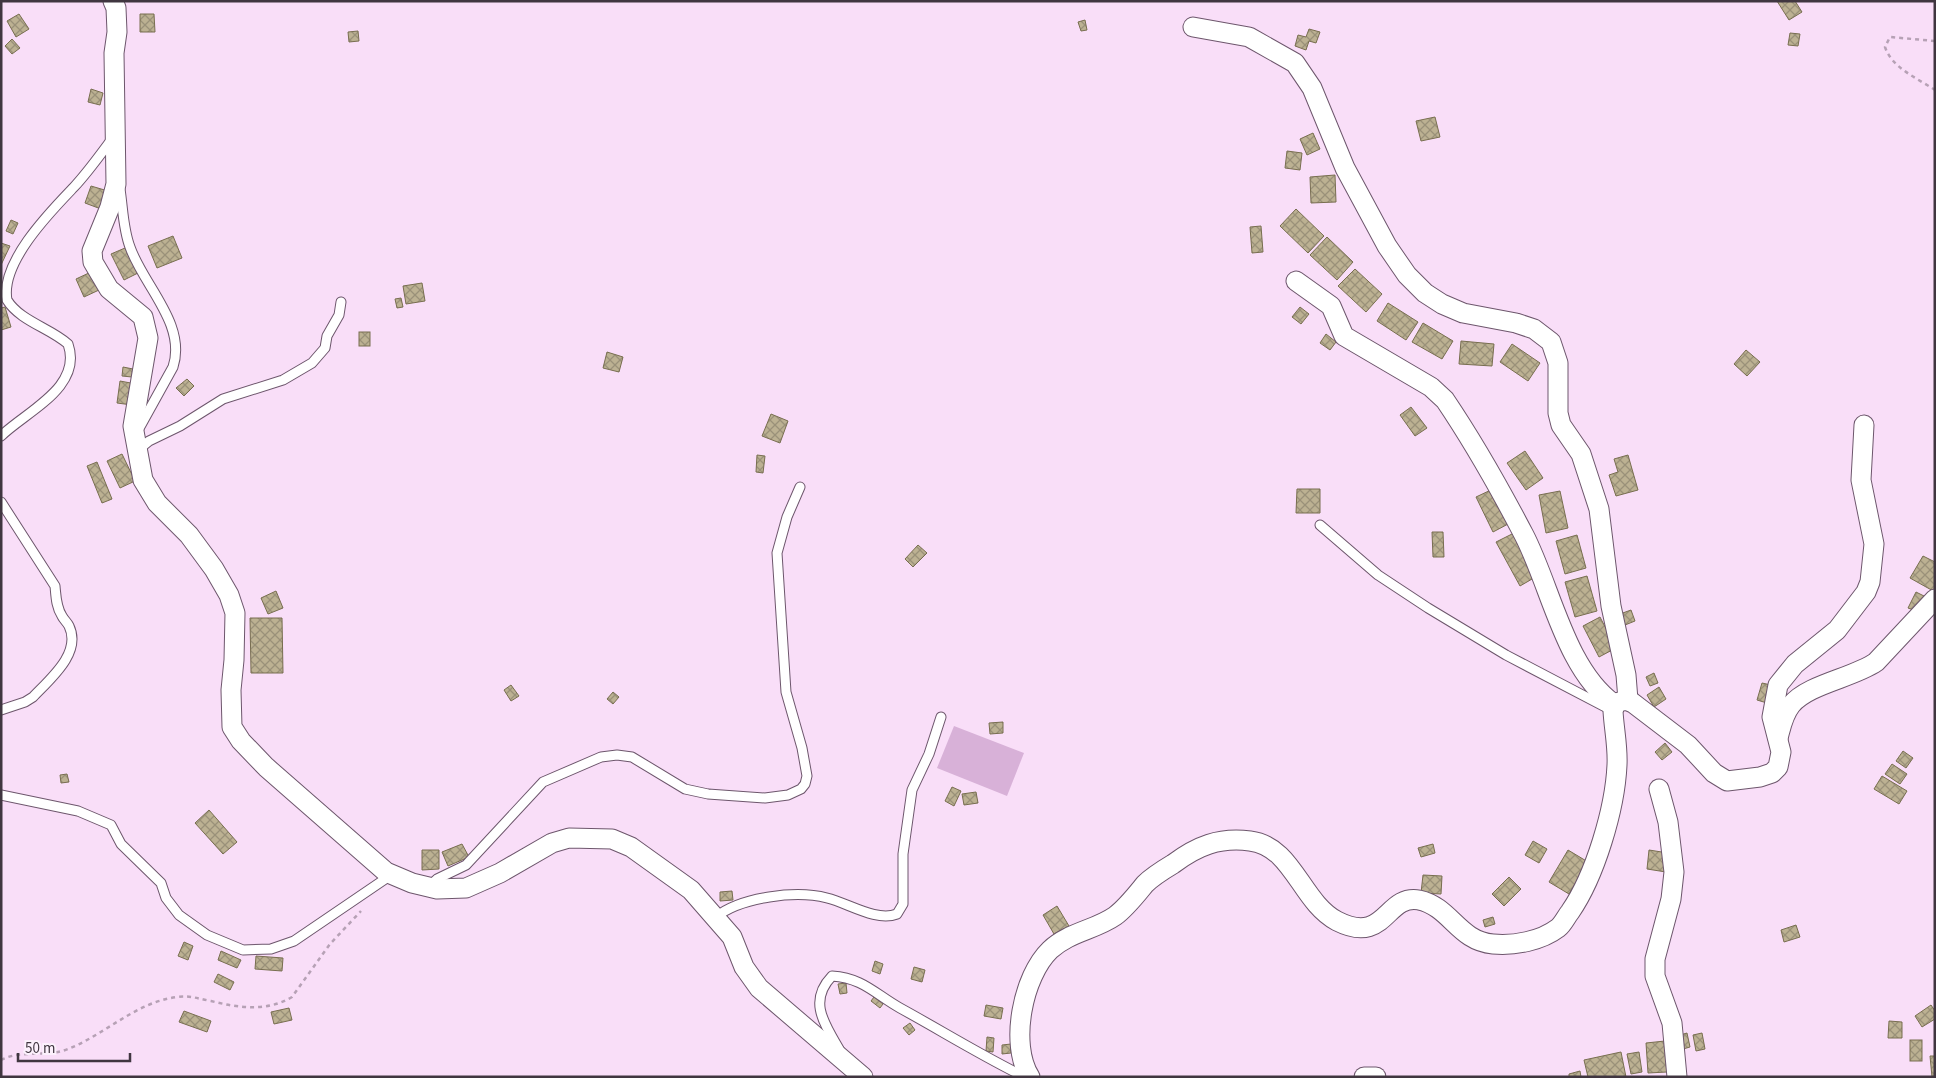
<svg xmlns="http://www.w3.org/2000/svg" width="1936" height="1078" viewBox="0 0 1936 1078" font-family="'Source Sans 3',sans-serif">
<defs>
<pattern id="building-cross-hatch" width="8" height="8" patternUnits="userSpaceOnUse" patternTransform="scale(1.25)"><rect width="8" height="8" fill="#bcb192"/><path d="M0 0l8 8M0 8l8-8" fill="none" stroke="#9a9179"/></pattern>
</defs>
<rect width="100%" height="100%" fill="#f9def8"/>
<!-- grass -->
<path fill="#d8b1d8" d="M954,726L1024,753L1007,796L937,768Z"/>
<!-- building -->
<g fill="url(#building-cross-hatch)" stroke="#786e50">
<path d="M1777,1H1795L1802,12L1789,20Z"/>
<path d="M19,14L29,29L16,37L7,21Z"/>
<path d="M140,14H154L155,32H140Z"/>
<path d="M1085,20L1087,30L1081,31L1078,22Z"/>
<path d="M1309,29L1320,32L1316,43L1309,41L1306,50L1295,46L1298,35L1306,37Z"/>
<path d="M358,31L359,41L349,42L348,32Z"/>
<path d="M1790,33L1800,34L1798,46L1788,45Z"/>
<path d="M12,39L20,48L12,54L5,46Z"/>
<path d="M91,89L103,93L100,105L88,102Z"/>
<path d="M1435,117L1440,137L1421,141L1416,121Z"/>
<path d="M1313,133L1320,149L1307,155L1300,139Z"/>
<path d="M1287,151L1302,153L1300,170L1285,168Z"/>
<path d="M1335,175L1336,202L1311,203L1310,177Z"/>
<path d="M91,186L108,191L101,209L85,203Z"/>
<path d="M1296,209L1324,236L1308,253L1280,226Z"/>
<path d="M11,220L18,223L13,234L6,231Z"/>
<path d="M1261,226L1263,252L1252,253L1250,227Z"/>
<path d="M173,236L182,258L157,268L148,246Z"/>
<path d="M1327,237L1353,262L1337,280L1310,255Z"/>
<path d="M1,243L10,246L1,265Z"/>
<path d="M125,248L138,273L124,280L111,254Z"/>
<path d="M1355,269L1382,294L1366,312L1338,286Z"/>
<path d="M91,272L99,290L84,297L76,279Z"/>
<path d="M422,283L425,301L406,304L403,286Z"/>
<path d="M401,298L403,307L397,308L395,299Z"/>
<path d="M1388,303L1418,322L1406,340L1377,321Z"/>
<path d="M5,307L11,327L1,330V308Z"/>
<path d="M1300,307L1309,314L1301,324L1292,317Z"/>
<path d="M1423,323L1453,341L1442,359L1412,342Z"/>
<rect x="359" y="332" width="11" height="14"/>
<path d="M1326,334L1336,342L1330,350L1320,343Z"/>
<path d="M1461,341L1494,344L1492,366L1459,364Z"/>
<path d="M1512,344L1540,363L1528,381L1500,362Z"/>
<path d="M1746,350L1760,362L1747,376L1734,364Z"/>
<path d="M607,352L623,357L619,372L603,368Z"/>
<path d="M123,367L133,369L132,377L122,376Z"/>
<path d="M187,379L194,386L184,396L176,388Z"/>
<path d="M120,381L136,384L132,405L117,403Z"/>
<path d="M1411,407L1427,428L1415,436L1400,415Z"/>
<path d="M771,414L788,421L780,443L762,436Z"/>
<path d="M1525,451L1543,478L1526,490L1507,463Z"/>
<path d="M122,454L135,481L120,488L107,461Z"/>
<path d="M757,455L765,456L763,473L756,472Z"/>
<path d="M1628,455L1638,490L1616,496L1609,475L1618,472L1614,459Z"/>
<path d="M97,462L112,499L102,503L87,466Z"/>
<path d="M1297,489H1320V513H1296Z"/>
<path d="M1493,489L1510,523L1493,532L1476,497Z"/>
<path d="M1560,491L1568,528L1546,533L1539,495Z"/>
<path d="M1432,532H1443L1444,557H1433Z"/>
<path d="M1516,532L1539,575L1520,586L1496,542Z"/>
<path d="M1577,535L1586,568L1565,574L1556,541Z"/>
<path d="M918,545L927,553L913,567L905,559Z"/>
<path d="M1923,556L1935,562V592L1910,578Z"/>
<path d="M1587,576L1597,611L1575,617L1565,582Z"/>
<path d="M276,591L283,608L268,614L261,598Z"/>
<path d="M1916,592L1924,596L1916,611L1908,608Z"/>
<path d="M1631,610L1635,621L1625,625L1620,614Z"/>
<path d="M1600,617L1616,648L1599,657L1583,626Z"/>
<path d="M250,618H282L283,673H251Z"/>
<path d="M1654,673L1658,683L1650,686L1646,677Z"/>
<path d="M1762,683L1771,685L1767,703L1757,700Z"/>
<path d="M511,685L519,696L511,701L504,690Z"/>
<path d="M1659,687L1666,699L1654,707L1647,695Z"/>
<path d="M613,692L619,697L613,704L607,699Z"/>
<path d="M1003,722V733L990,734L989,723Z"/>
<path d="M1665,743L1672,752L1662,760L1655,752Z"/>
<path d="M1903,751L1913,758L1906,768L1896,761Z"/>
<path d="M1892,764L1907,774L1900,784L1885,774Z"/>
<path d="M67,774L69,782L61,783L60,775Z"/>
<path d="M1882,776L1907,791L1899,804L1874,789Z"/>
<path d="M952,787L961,791L954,806L945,801Z"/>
<path d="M976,792L978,803L964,805L962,794Z"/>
<path d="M209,810L237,842L223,854L195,823Z"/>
<path d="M1533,841L1547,849L1539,863L1525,855Z"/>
<path d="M462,844L469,857L448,866L442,852Z"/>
<path d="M1433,844L1435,853L1421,857L1418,848Z"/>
<path d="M422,850H439V869L422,870Z"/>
<path d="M1568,850L1588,862L1569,894L1549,882Z"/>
<path d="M1649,850L1668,853L1666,872L1647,869Z"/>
<path d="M1423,875L1442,876L1441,894L1421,893Z"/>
<path d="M1509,877L1521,889L1504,906L1492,894Z"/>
<path d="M732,891L733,900L720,901V892Z"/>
<path d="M1057,906L1069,926L1054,934L1043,915Z"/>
<path d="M1493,917L1495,924L1485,927L1483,920Z"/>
<path d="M1796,925L1800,937L1784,942L1781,930Z"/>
<path d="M184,942L193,946L188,960L178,956Z"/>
<path d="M221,951L241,960L237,968L218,960Z"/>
<path d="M256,956L283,958L282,971L255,969Z"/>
<path d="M875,961L883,964L880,974L872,971Z"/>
<path d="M914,967L925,970L922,982L911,979Z"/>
<path d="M218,974L234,982L230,990L214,982Z"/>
<path d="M846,983L847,993L840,994L838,984Z"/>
<path d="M874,997L883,1004L880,1008L871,1001Z"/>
<path d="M986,1005L1003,1008L1001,1019L984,1016Z"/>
<path d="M1931,1005L1935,1011V1019L1922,1027L1915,1016Z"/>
<path d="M289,1008L292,1020L274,1024L271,1012Z"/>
<path d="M184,1011L211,1021L207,1032L179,1022Z"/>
<path d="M1889,1021L1902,1022V1038H1888Z"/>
<path d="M910,1023L915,1030L909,1035L903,1028Z"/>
<path d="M1687,1033L1690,1047L1683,1049L1680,1035Z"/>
<path d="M1702,1033L1705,1049L1696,1051L1693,1035Z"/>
<path d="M987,1037L994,1038L993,1052L986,1051Z"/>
<rect x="1910" y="1040" width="12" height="21"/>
<path d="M1665,1041L1667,1072L1648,1073L1646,1043Z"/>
<path d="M1011,1044V1053L1002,1054V1045Z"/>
<path d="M1621,1052L1626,1077H1588L1584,1060Z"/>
<path d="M1639,1052L1642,1072L1631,1074L1627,1054Z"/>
<path d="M1930,1056H1935V1077H1932Z"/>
<path d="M1580,1071L1581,1077H1569V1074Z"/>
</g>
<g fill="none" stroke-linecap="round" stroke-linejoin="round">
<defs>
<g id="service">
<path d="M120,189C123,208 123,229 130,247C143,285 187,324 173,367L137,432"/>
<path d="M1,436C27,411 83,387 68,344C50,328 20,321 7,300C0,262 52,210 74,187C88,172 100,155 112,139"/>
<path d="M138,450L149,441L180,426L223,399L283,380L312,363L325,348L327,336L339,315L341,302"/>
<path d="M1,502L55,586C56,596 56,607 62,616C64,620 67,622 69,626C82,653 50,679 33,697L25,702L1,710"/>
<path d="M1320,525L1378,575L1428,608L1506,655L1613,711"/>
<path d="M1,795L78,811L111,825L121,844L161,883L166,898L179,915L207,935L243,950L271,949L294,941L391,875"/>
<path d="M428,887L437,879L466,865L543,782L601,757L617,755L632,757L685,789L708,794L765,798L788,795L801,789L805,784L807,776L802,748L786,692L777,553L787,517L800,487"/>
<path d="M716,917C741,897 796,890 827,898C848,903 876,922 897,914L903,904V854L912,790L929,754L941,717"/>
<path d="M839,1049C824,1023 808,1001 832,976C863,978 875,994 900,1008C942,1031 982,1056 1025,1077"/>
</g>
<g id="minor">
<path d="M113,1L116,8L117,32L114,53L116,184L110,207L92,251L93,262L109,289L143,317L148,338L133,426L143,480L157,503L189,535L214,569L229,595L235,613L234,660L231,690L232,727L241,741L266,767L386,872L412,883L437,889L466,888L500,873L552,843L569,838L612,839L631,847L691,890L732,937L744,967L759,988L863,1077"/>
<path d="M1193,27L1249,37L1295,63L1312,88L1345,168L1387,246L1407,275L1425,293L1442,304L1463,313L1516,323L1534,329L1551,342L1558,363V413L1561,425L1581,454L1599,509L1611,606L1626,675L1628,700"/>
<path d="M1296,281L1331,306L1344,336L1431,387L1445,400C1474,443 1500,489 1524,535C1551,587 1565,669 1614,704"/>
<path d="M1778,738C1781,727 1783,715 1791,705C1808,684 1853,678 1876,662L1935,599"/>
<path d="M1659,789L1668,822L1674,872L1671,899L1655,959V976L1672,1023L1677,1077"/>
<path d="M1030,1077C1009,1044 1023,976 1050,950C1069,932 1095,930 1115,916C1126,908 1136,895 1145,884C1153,876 1163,870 1173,864C1197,846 1219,837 1250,841C1293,846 1301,902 1337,921C1386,946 1385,894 1419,900C1451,907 1458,941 1493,944C1514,946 1541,941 1558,928C1563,924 1566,917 1570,912C1595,876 1615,809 1617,765C1618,747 1614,729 1613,711L1616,703L1626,700L1633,703L1688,745L1714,773L1727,781L1760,777L1772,773L1778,767L1781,752L1772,717L1778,685L1795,664L1837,630L1866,592L1870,582L1874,544L1861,480L1864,425"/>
<path d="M1364,1077H1376"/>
</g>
</defs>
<!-- service casing -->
<use href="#service" stroke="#6d566c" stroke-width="11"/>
<!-- minor casing -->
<use href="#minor" stroke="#6d566c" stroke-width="21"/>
<!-- path -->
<g stroke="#b6a1b5" stroke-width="2.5" stroke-dasharray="4 4" stroke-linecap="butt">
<path d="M1935,41L1890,37L1885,47C1892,68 1917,78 1935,90"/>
<path d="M1,1060C22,1049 46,1058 68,1049C106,1034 136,1002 177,997C190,995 199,999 211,1001C239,1008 267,1012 292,997L330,944L361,911"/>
</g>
<!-- service -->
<use href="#service" stroke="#fff" stroke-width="9"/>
<!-- minor -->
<use href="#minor" stroke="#fff" stroke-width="19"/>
</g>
<!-- border -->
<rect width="1936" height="1078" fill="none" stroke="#403640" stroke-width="5"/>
<!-- scale -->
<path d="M18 1053v8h112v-8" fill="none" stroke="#403640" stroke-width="2.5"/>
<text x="25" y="1053" font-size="15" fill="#403640" stroke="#fcf1fc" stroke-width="4" paint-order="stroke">50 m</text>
</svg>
